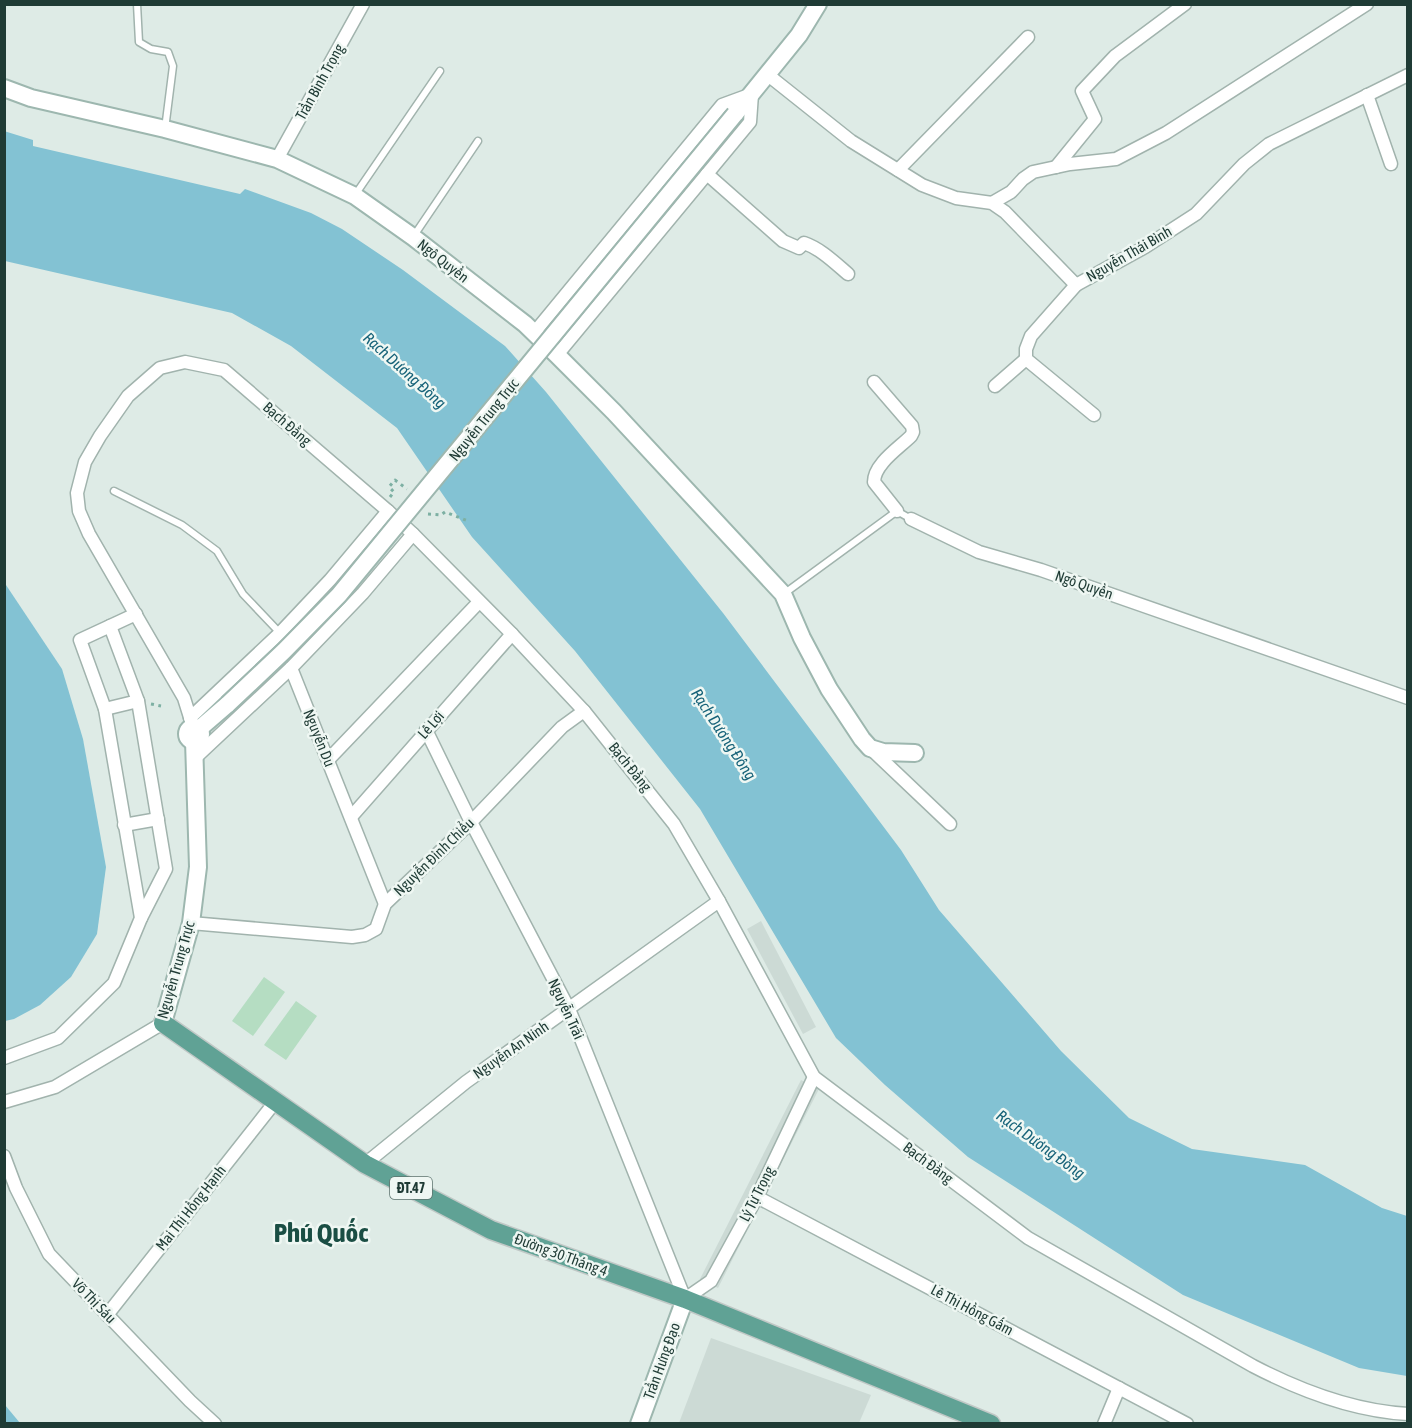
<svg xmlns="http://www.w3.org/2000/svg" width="1412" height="1428" viewBox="0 0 1412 1428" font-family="'Asap Condensed',sans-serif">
<rect width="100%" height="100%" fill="#deebe6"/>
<!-- built -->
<g fill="#ccdad5">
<path d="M761,921L816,1027L803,1034L747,929Z"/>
<path d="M801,1080L819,1089L718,1288L700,1279Z"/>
<path d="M711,1338L871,1395L859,1423H679Z"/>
</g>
<!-- green -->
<g fill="#b5ddc2">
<path d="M264,977L285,992L253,1036L232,1021Z"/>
<path d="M296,1001L317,1016L286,1060L264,1045Z"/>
</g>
<!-- water -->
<g fill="#83c2d3">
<path d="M4,131L33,140V146L240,194L245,189L311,213L342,229L403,270L505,346L546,392L723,613L901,850L939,910L1061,1051L1129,1118L1192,1149L1305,1165L1382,1208L1407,1216V1376L1359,1368L1183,1295L968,1157L885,1085L836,1038L700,809L575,651L472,537L397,428L291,346L232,313L5,261Z"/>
<path d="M4,582L62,669L83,739L106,867L97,934L71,977L40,1005L14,1019L5,1021Z"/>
<path d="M4,1405H5L20,1423H5Z"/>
</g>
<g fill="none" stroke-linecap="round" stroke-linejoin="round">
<defs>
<g id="lane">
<path d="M137,4L139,42L151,49L168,52L173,66L165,129"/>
<path d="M355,195L440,71"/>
<path d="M413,237L478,141"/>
<path d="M114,491L182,525L217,551L243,594L280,633"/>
<path d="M785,593L897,511L911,519"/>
</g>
<g id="street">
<path d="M768,75L851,141L922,185L956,198L992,203L1005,212L1076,285L1145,247L1196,214L1244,164L1269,144L1408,75"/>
<path d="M1367,95L1391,164"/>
<path d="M277,159L363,4"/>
<path d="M1056,167L1095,119L1082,91L1115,56L1185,4"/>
<path d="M898,170L1028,37"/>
<path d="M707,174L783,241L799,248L804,243C821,249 834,262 848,274"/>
<path d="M992,203L1011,192L1023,179L1033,172L1070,164L1116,159L1166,133L1367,4"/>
<path d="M1076,285L1031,336L1026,349V359L1094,415"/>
<path d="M534,333L722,105L752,94L750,122L557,355"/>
<path d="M874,382L912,426L913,432L911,436C899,448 874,464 874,482L897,511"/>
<path d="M995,386L1026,359"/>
<path d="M911,519L979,552L1041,570L1408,698"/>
<path d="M110,626L138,701L166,869L141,918"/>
<path d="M291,668L385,904"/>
<path d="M105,709L138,701"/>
<path d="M190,718L280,633L330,580L388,511"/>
<path d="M193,727L184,698L89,534L79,511L77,493L85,462L100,436L128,396L160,368L185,362L224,370L388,511L413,534L512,634L584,711L674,824L719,901L814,1077L1028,1238L1253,1366C1301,1391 1353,1411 1408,1414"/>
<path d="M426,730L471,822L569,1009L685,1299L711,1281L757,1197L814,1077"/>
<path d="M871,749L950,824"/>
<path d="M195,758L291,668L363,593L413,534"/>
<path d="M328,760L479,602"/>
<path d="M351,817L512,634"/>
<path d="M124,825L158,819"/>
<path d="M191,923L352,937L365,935L376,929L385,904L471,822L562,727L584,711"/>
<path d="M4,1058L58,1038L114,983L141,918L105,709L80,640L136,614"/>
<path d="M4,1102L55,1087L163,1023"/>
<path d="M4,1156L16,1188L49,1254L190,1401L215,1424"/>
<path d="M365,1164L466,1082L719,901"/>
<path d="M757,1197L1187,1424"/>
<path d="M107,1315L275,1102"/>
<path d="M1104,1424L1119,1388"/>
</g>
<g id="secondary">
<path d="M4,88L31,98L165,129L277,159L355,196L413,237L525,324L557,355L614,412L783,594L802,638L829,689L862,739L870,748L883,752L915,753"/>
<path d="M735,114L799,35L818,4"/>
<circle cx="194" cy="734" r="7"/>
<path d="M199,729L228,704"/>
<path d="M163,1023L191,923L198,867L194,741"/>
<path d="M639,1424L685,1299"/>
</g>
<path id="primary" d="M163,1023L365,1164L491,1230L685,1299L991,1424"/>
</defs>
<!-- lane casing -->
<use href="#lane" stroke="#a1b3ad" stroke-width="9"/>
<!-- street casing -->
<use href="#street" stroke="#a1b3ad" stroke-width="15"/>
<!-- secondary casing -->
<use href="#secondary" stroke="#9db7af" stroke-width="20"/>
<!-- primary casing -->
<use href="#primary" stroke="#c0c8c6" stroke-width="21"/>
<!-- path -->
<g stroke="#7db0a3" stroke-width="3" stroke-dasharray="3 4.5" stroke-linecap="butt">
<path d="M390,497L394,492L389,487L395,480L407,489"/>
<path d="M428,514L441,515L445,512L468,521"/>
<path d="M151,704L161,706"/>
</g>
<!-- lane -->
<use href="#lane" stroke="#fff" stroke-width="6"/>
<!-- street -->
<use href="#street" stroke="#fff" stroke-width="12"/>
<!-- secondary -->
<use href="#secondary" stroke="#fff" stroke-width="16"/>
<!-- primary -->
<use href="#primary" stroke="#60a295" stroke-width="18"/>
<defs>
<path id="secondary-bridge" d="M228,704L284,651L339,595L735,114"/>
</defs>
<!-- secondary-bridge casing -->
<use href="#secondary-bridge" stroke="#9db7af" stroke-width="20" stroke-linecap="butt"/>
<!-- secondary-bridge -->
<use href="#secondary-bridge" stroke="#fff" stroke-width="16"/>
</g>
<g text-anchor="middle" stroke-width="5" stroke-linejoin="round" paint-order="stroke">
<!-- shield labels -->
<rect fill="#eff7f3" stroke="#5d736e" stroke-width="1.5" x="390" y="1177" width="42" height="22" rx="4.5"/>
<g font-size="14" font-weight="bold" fill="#1f3b35">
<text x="411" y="1193">ĐT.47</text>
</g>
<!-- street labels -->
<g font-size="15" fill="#1f3b35" stroke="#eff7f3">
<text transform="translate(320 82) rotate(-61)" y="5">Trần Bình Trọng</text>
<text transform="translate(1129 254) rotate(-30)" y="5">Nguyễn Thái Bình</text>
<text transform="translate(443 261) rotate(38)" y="5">Ngô Quyền</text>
<text transform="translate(484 420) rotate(-51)" y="5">Nguyễn Trung Trực</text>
<text transform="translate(287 424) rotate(41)" y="5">Bạch Đằng</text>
<text transform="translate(1084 585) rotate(19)" y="5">Ngô Quyền</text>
<text transform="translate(431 725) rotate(-49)" y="5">Lê Lợi</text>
<text transform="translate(319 738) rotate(68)" y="5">Nguyễn Du</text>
<text transform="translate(630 767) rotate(51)" y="5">Bạch Đằng</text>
<text transform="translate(434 857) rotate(-44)" y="5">Nguyễn Đình Chiểu</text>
<text transform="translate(176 970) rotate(-74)" y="5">Nguyễn Trung Trực</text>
<text transform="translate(566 1009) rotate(65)" y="5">Nguyễn Trãi</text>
<text transform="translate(511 1050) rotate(-35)" y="5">Nguyễn An Ninh</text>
<text transform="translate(928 1163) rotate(37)" y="5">Bạch Đằng</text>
<text transform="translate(757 1194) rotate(-63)" y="5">Lý Tự Trọng</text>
<text transform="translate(191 1208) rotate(-52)" y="5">Mai Thị Hồng Hạnh</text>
<text transform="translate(561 1255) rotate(20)" y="5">Đường 30 Tháng 4</text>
<text transform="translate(94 1301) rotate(46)" y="5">Võ Thị Sáu</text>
<text transform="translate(972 1310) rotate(28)" y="5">Lê Thị Hồng Gấm</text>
<text transform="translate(662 1361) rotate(-70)" y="5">Trần Hưng Đạo</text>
</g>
<!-- water labels -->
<g font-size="16" font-style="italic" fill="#176379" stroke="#eff7f3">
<text transform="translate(405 370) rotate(42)" y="6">Rạch Dương Đông</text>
<text transform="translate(724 734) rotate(57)" y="6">Rạch Dương Đông</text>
<text transform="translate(1041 1144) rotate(36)" y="6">Rạch Dương Đông</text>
</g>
<!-- town labels -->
<g font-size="27" font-weight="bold" fill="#1a4e44" stroke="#eff7f3">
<text x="321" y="1242">Phú Quốc</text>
</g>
</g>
<!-- border -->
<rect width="1412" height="1428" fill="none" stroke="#1f3b35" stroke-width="12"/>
</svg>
